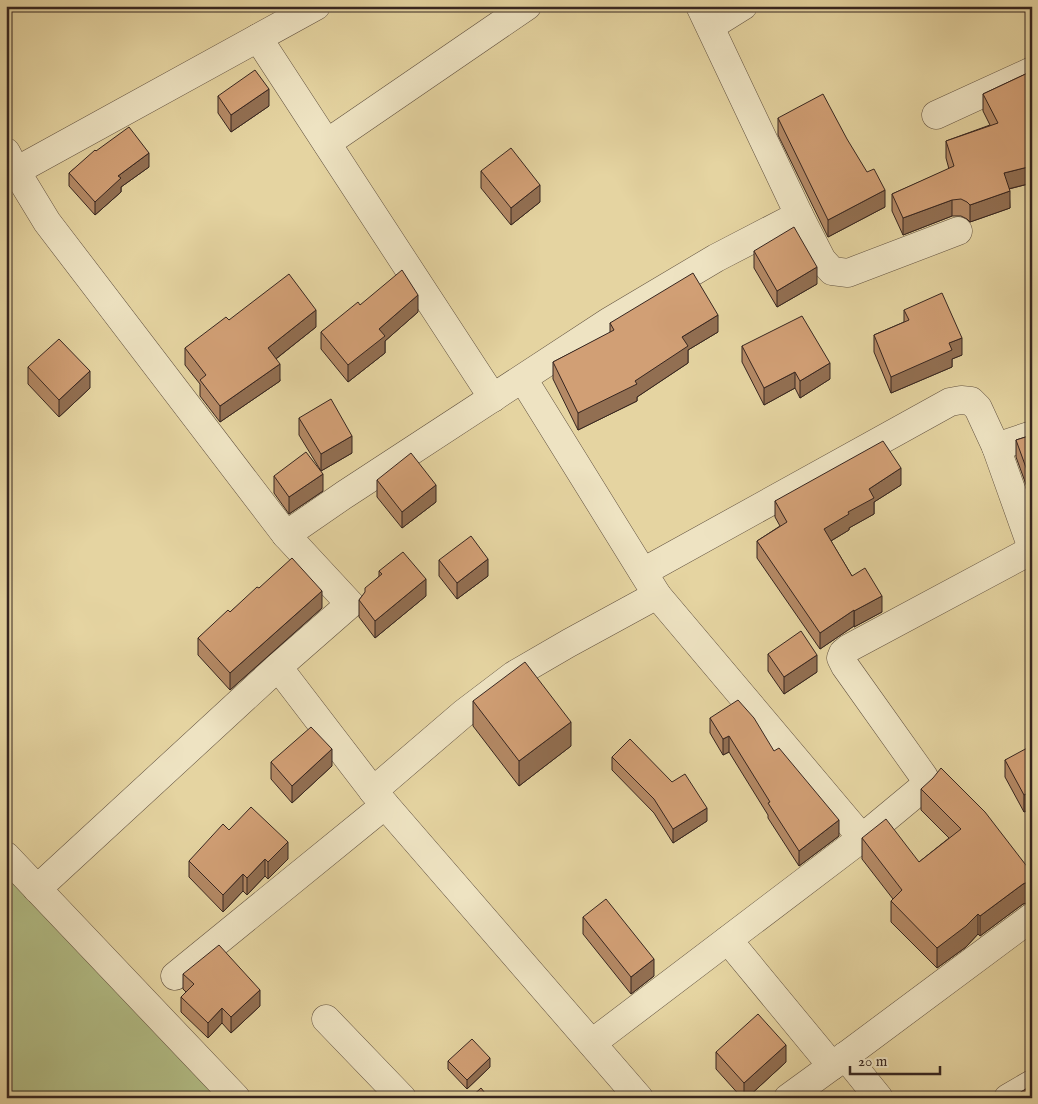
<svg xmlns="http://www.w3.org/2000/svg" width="1038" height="1104" viewBox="0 0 1038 1104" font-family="'IM FELL English',serif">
<rect width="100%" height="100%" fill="#e5d4a1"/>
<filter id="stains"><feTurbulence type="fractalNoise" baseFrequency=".004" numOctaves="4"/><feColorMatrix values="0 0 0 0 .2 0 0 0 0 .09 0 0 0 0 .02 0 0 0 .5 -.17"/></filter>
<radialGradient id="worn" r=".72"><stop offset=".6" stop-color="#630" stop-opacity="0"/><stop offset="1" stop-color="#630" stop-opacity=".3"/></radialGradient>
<!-- green -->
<path fill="#b2bd86" stroke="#747253" d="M6,876L221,1098H6Z"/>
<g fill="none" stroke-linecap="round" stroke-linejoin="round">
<defs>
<g id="minor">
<path d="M711,26L743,6"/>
<path d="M258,38L493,398"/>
<path d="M936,115L1032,71"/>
<path d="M327,143L527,6"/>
<path d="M6,152L16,171L47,222L286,535"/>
<path d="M16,171L316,6"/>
<path d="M799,215L822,260L832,271L848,273L958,231"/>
<path d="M523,379L657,595L569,643L514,675L464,713L373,791L278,667L350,604L286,535L344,495L610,321L716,258L799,215L700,6"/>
<path d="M996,447L1032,435"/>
<path d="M643,572L950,402L961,400L971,401L978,408L996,447L1032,548"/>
<path d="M657,595L862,838"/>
<path d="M373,791L639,1098"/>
<path d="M6,856L236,1098"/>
<path d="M37,889L278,667"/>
<path d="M728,940L832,1066"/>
<path d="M175,976L385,805"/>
<path d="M326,1019L402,1098"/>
<path d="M592,1043L862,838L921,789L925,784L924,777L845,666L841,658L843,653L849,648L1032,550"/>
<path d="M845,1056L879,1098"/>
<path d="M788,1098L832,1066L1032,917"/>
<path d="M1008,1098L1032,1084"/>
</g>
</defs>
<!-- minor casing -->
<use href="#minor" stroke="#625240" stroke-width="29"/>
<!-- minor -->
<use href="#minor" stroke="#eee3c2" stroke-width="28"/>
</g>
<!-- wall -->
<g fill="#b48965" stroke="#372620">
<path d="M1032,71V183L1009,189L1010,208L970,222L967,219L961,216H952L903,235L892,211V194L949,169L946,158V141L990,125L983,111V94Z"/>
<path d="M218,96L269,106L231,132L218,113Z"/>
<path d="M778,118L885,207L828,237L778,135Z"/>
<path d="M96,151L149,167L121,187V192L95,215L69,186V173Z"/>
<path d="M481,171L540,202L511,225L481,188Z"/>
<path d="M754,251L817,284L777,307L754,268Z"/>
<path d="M360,305L418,312L385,341V353L348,382L321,349V332Z"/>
<path d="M904,310L962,355L952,359V367L891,393L874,352V335L904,322Z"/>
<path d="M229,320L316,327L276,359L280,381L220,422L200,396V384L185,365V348Z"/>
<path d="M610,323L718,332L688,350V363L637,397V401L578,430L553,379V362L610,333Z"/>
<path d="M742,346L830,379L800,398L795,388L764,405L742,362Z"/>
<path d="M28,367L90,388L59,417L28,384Z"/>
<path d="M299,418L352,453L321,471L299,435Z"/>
<path d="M1032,435V501L1016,457V440Z"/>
<path d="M274,476L323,491L289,514L274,493Z"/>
<path d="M377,480L436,502L402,528L377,497Z"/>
<path d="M901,485L874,502V514L849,528V530L831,541L852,576L882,612L854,627V626L820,649L757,558V541L780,526L775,517V501Z"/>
<path d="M439,560L488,576L457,599L439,576Z"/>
<path d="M379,571L426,596L375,638L359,617V600L379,576Z"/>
<path d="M259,588L322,608L230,690L198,655V638L230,612Z"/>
<path d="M768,654L817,672L784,694L768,671Z"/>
<path d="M473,701L571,746L519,786L473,726Z"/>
<path d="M710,718L774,751L839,836L799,866L768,818V815L729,752L723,755L710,733Z"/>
<path d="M1032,752V808L1024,812L1005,777V760Z"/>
<path d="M612,757L707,821L673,843L654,813L612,770Z"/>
<path d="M271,762L332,766L292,803L271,779Z"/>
<path d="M921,789L1032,873V902H1030L1023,904L980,936L978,934L966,947L937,968L891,922V901L893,899L862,859V838L919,862L949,838L921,810Z"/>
<path d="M229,830L288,859L268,879L265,876L247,895L243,891L223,912L189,877V861Z"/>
<path d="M583,917L654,976L631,994L583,934Z"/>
<path d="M183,974L260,1006L231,1033L222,1023L208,1038L181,1012V997L186,992L183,989Z"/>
<path d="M716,1052L786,1062L747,1098H742L716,1069Z"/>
<path d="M448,1061L490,1067L467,1089L448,1069Z"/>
</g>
<!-- shaded-wall -->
<g fill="#926f52" stroke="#372620">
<path d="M269,89V106L231,132V115Z"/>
<path d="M149,153V167L121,187V192L95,215V202L118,176Z"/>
<path d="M1032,166V183L1004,190V173Z"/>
<path d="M540,185V202L511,225V208Z"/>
<path d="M885,190V207L828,237V220Z"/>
<path d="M1010,191V208L970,222V205Z"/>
<path d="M952,200V216L903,235V218Z"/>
<path d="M11,216V233L6,237V220Z"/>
<path d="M817,267V284L777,307V291Z"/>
<path d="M418,295V312L385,341V353L348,382V365L379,329Z"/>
<path d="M316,310V327L268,365V348Z"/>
<path d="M718,315V332L688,350V363L637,397V401L578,430V413L635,381L682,337Z"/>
<path d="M962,338V355L952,359V367L891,393V377L949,343Z"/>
<path d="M830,363V379L800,398V381Z"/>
<path d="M280,364V381L220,422V406Z"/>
<path d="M90,371V388L59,417V400Z"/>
<path d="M795,372V388L764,405V388Z"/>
<path d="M352,436V453L321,471V454Z"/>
<path d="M901,468V485L874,502V514L849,528V530L824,545V529L848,512L869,489Z"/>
<path d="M323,474V491L289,514V497Z"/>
<path d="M436,485V502L402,528V512Z"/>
<path d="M488,559V576L457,599V583Z"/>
<path d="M426,579V596L375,638V621Z"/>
<path d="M322,591V608L230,690V673Z"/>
<path d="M882,596V612L854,627V611Z"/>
<path d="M854,610V626L820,649V633Z"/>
<path d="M817,655V672L784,694V677Z"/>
<path d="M571,722V746L519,786V761Z"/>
<path d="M729,736V752L723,755V739Z"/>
<path d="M332,749V766L292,803V786Z"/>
<path d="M1032,791V808L1024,812V795Z"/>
<path d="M707,808V821L673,843V829Z"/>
<path d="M839,820V836L799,866V851Z"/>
<path d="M288,842V859L268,879V862Z"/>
<path d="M265,859V876L247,895V878Z"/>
<path d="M243,874V891L223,912V895Z"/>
<path d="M1030,881V902L1023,904L980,936V916L1023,884Z"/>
<path d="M978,914V934L966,947L937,968V948Z"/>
<path d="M654,959V976L631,994V977Z"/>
<path d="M260,990V1006L231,1033V1017Z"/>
<path d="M222,1008V1023L208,1038V1023Z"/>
<path d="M786,1045V1062L747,1098H744V1083Z"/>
<path d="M490,1058V1067L467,1089V1080Z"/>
</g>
<!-- building -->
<g fill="#d19f75" stroke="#372620">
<path d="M255,70L269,89L231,115L218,96Z"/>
<path d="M1032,71V166L1004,173L1010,191L970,205L967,202L961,199L952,200L903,218L892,194L954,166L946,141L998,123L983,94Z"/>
<path d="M823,94L847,139L867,172L874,169L885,190L828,220L778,118Z"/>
<path d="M129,127L149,153L118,176L121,178L95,202L69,173L95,150L96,151Z"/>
<path d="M511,148L540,185L511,208L481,171Z"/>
<path d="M6,211L11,216L6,220Z"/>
<path d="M794,227L817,267L777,291L754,251Z"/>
<path d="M402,270L418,295L379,329L385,336L348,365L321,332L358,302L360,305Z"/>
<path d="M693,273L718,315L682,337L688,346L635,381L637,384L578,413L553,362L614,330L610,323Z"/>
<path d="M289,274L316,310L268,348L280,364L220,406L200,380L206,375L185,348L226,317L229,320Z"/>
<path d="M942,293L962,338L949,343L952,350L891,377L874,335L909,320L904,310Z"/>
<path d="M802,316L830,363L800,381L795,372L764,388L742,346Z"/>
<path d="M59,339L90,371L59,400L28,367Z"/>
<path d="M331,399L352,436L321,454L299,418Z"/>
<path d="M1032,435V484L1016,440Z"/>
<path d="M883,441L901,468L869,489L874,498L848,512L849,514L824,529L852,576L865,568L882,596L854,611V610L820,633L757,541L787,522L775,501Z"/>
<path d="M306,452L323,474L289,497L274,476Z"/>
<path d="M411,453L436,485L402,512L377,480Z"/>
<path d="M471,536L488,559L457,583L439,560Z"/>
<path d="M403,552L426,579L375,621L359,600L365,592V588L382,574L379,571Z"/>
<path d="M292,558L322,591L230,673L198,638L228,610L230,612L257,587L259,588Z"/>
<path d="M801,631L817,655L784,677L768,654Z"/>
<path d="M525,662L571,722L519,761L473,701Z"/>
<path d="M738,700L754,718L774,751L779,748L839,820L799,851L768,803L770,802L729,736L723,739L710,718Z"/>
<path d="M311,727L332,749L292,786L271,762Z"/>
<path d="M630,739L672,782L685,774L707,808L673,829L654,799L612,757Z"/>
<path d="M1029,747L1032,752V791L1024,795L1005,760Z"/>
<path d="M941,768L985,812L1032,873V881H1030L1023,884L980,916L978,914L966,926L937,948L891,901L902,890L862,838L886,819L919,862L961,829L921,789L933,778Z"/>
<path d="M251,807L288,842L268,862L265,859L247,878L243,874L223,895L189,861L223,824L229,830Z"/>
<path d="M606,899L654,959L631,977L583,917Z"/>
<path d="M219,945L260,990L231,1017L222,1008L208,1023L181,997L194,984L183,974Z"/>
<path d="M758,1014L786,1045L744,1083L716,1052Z"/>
<path d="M472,1039L490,1058L467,1080L448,1061Z"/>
<path d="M1032,1085V1098H990L998,1093L1001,1095L1008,1097L1016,1095Z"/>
<path d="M481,1088L489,1098H470Z"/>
</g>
<!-- margin -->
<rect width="1038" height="1104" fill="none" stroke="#e5d4a1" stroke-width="25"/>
<rect x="8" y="8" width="1023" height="1089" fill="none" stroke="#372620" stroke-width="2.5"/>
<rect x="12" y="12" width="1013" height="1079" fill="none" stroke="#372620"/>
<!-- scale -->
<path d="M850 1066v8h90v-8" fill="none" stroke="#372620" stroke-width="2.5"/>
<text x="858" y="1066" font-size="15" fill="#372620" stroke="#eee3c2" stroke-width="4" paint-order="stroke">20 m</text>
<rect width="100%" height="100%" filter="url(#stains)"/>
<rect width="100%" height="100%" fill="url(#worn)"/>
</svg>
